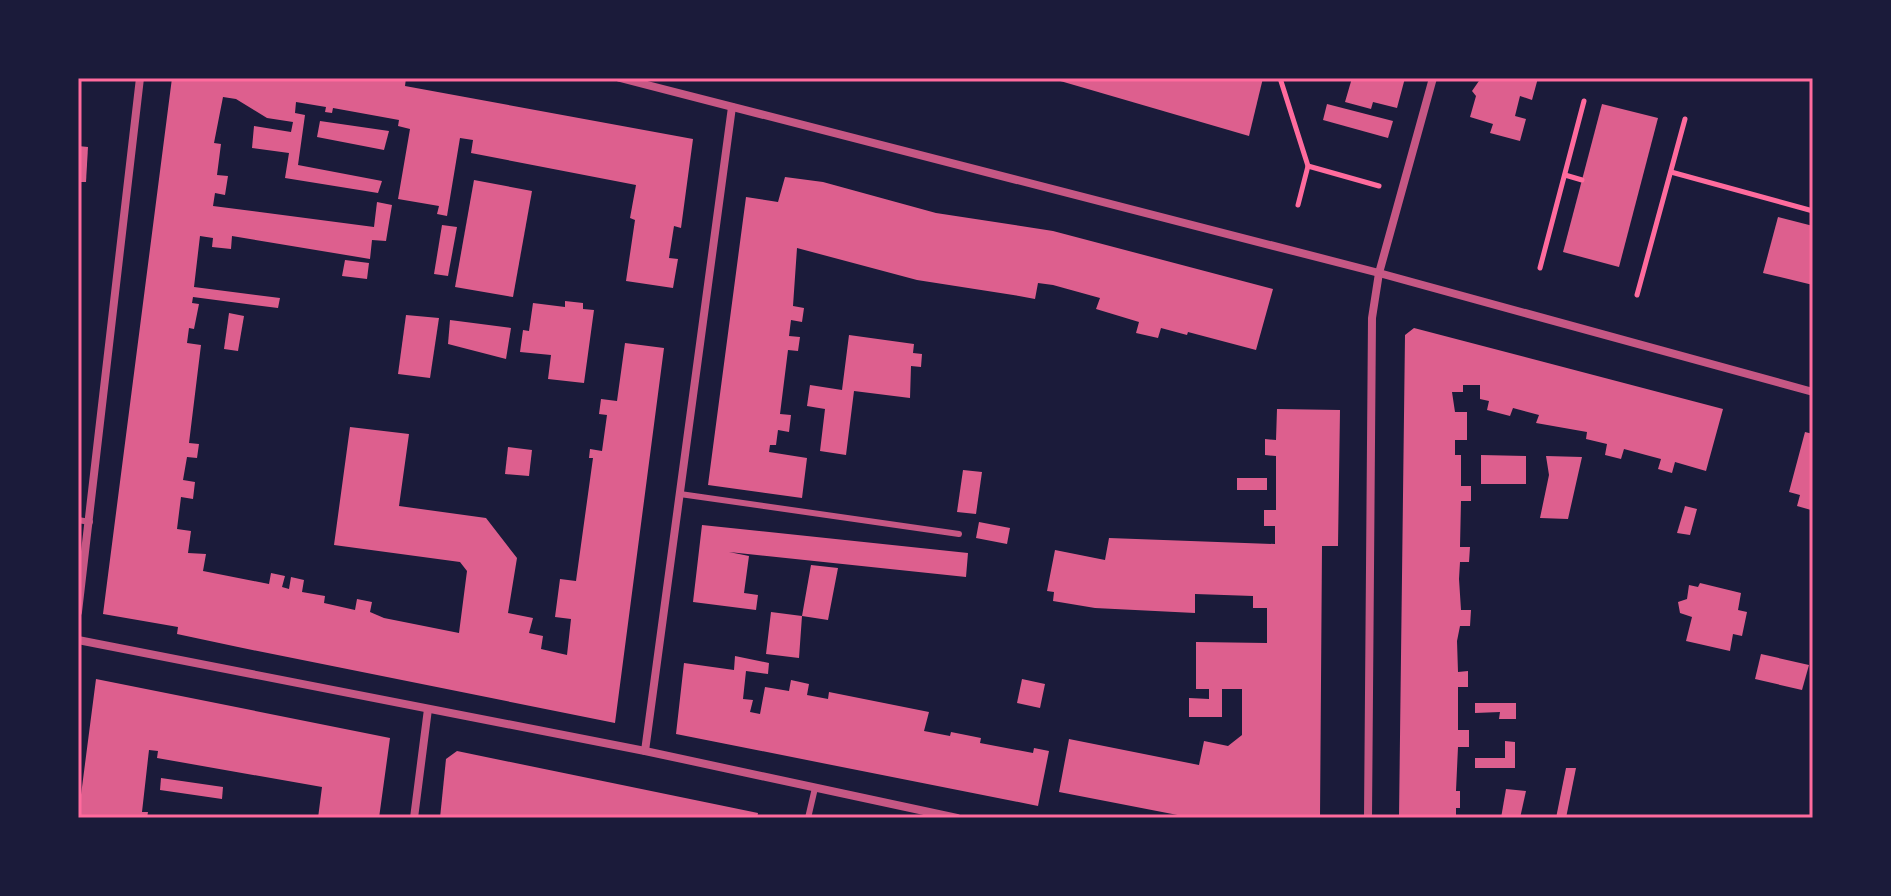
<svg xmlns="http://www.w3.org/2000/svg" width="1891" height="896" viewBox="0 0 1891 896" font-family="'IBM Plex Sans',sans-serif">
<rect width="100%" height="100%" fill="#1b1b3a"/>
<!-- building -->
<g fill="#dd5f8e">
<path d="M172,78H406L405,86L693,139L681,228L674,226L669,258L678,259L673,288L626,281L635,220L630,218L636,185L471,153L473,140L460,138L447,216L437,214L439,206L398,199L410,129L398,126L399,120L333,108L332,113L325,112L326,107L296,102L295,113L305,115L298,165L382,181L378,193L285,178L289,153L252,148L254,126L291,132L293,122L267,118L236,99L223,97L214,143L221,144L217,175L228,176L225,195L215,193L213,206L374,227L377,202L392,205L386,241L372,240L370,259L232,236L231,249L212,247L213,238L200,236L194,287L280,298L278,308L193,297L192,303L199,304L194,329L189,328L187,343L201,345L189,443L199,444L197,458L187,457L183,480L195,482L193,499L181,497L177,529L191,531L188,553L206,554L203,571L269,584L271,573L285,576L282,587L289,589L291,577L304,580L302,592L325,596L324,603L355,610L357,599L372,602L370,612L384,618L459,633L467,571L460,562L334,545L350,427L409,434L399,506L486,518L517,558L508,613L533,618L529,633L543,636L541,649L567,655L571,619L555,617L560,579L576,581L593,458H589L590,449L602,451L607,415L599,414L601,399L617,401L625,343L664,348L615,723L238,647L177,634L178,627L103,614Z"/>
<path d="M1050,78H1263L1249,136Z"/>
<path d="M1352,78H1405L1397,108L1373,102L1371,109L1345,102Z"/>
<path d="M1481,78H1538L1532,100L1520,96L1515,116L1526,119L1520,141L1490,133L1493,124L1470,117L1476,96L1472,91Z"/>
<path d="M1327,104L1393,121L1388,138L1323,120Z"/>
<path d="M1602,104L1658,118L1619,267L1563,252Z"/>
<path d="M320,121L389,131L384,150L317,137Z"/>
<path d="M78,146L88,147L86,182H78Z"/>
<path d="M785,177L823,182L936,213L1053,231L1273,289L1256,350L1188,332L1187,335L1161,328L1158,338L1136,333L1139,322L1096,309L1100,298L1053,285L1038,283L1035,299L1019,296L917,280L797,248L793,306L804,308L802,322L791,320L789,336L800,337L798,351L788,350L780,414L791,415L789,432L778,430L776,445H770L769,452L807,458L802,498L708,485L746,197L778,202Z"/>
<path d="M474,180L532,191L513,297L455,287Z"/>
<path d="M1778,217L1813,226V285L1763,273Z"/>
<path d="M442,225L457,227L448,276L434,274Z"/>
<path d="M345,260L369,263L367,279L342,276Z"/>
<path d="M565,301L583,303V309L594,310L584,383L548,379L551,355L520,352L523,330L529,331L533,303L565,307Z"/>
<path d="M229,313L244,316L238,351L224,349Z"/>
<path d="M406,315L439,318L430,378L398,374Z"/>
<path d="M450,320L511,328L506,359L448,344Z"/>
<path d="M1414,328L1723,409L1706,471L1675,462L1672,473L1658,469L1661,459L1646,455L1624,449L1621,459L1605,455L1607,444L1586,439L1587,432L1536,423L1539,415L1513,408L1510,416L1487,410L1489,401L1480,399V385H1463V392H1452L1455,412H1467V440H1455V455H1461V486H1471V501H1461L1460,547H1470L1469,562H1460L1459,579L1461,610H1471L1470,626H1460L1457,641L1458,672L1468,671V687H1458V730H1469V747H1458L1456,791H1460V808H1456V818H1399L1405,335Z"/>
<path d="M849,335L914,344L913,353L922,354L921,367L911,366L910,398L854,391L846,455L820,451L825,409L807,406L810,385L842,390Z"/>
<path d="M1277,409L1340,410L1338,546H1322L1320,818H1193L1059,792L1069,739L1199,765L1204,741L1228,746L1242,735V689H1222V717H1189V698L1209,699V689H1196V642L1267,643V608H1253V596L1195,594V613L1095,608L1053,601L1054,592L1047,591L1055,550L1105,560L1109,538L1275,544V526H1264V510H1276V456L1265,455V439L1276,440Z"/>
<path d="M1805,432L1813,434L1811,510L1797,506L1800,495L1789,492Z"/>
<path d="M508,447L532,450L529,476L505,474Z"/>
<path d="M1481,455L1526,456V484H1481Z"/>
<path d="M1546,456L1582,457L1568,519L1540,518L1549,475Z"/>
<path d="M963,470L982,472L976,514L957,512Z"/>
<rect x="1237" y="478" width="30" height="12"/>
<path d="M1685,506L1697,509L1690,535L1677,533Z"/>
<path d="M979,522L1010,528L1007,544L976,538Z"/>
<path d="M702,525L968,553L966,577L729,552L749,556L744,593L758,595L756,610L693,602Z"/>
<path d="M811,565L838,568L828,620L802,616L799,658L766,654L771,612L802,616Z"/>
<path d="M1700,583L1741,593L1738,610L1747,612L1742,636L1733,634L1730,651L1686,641L1692,617L1680,613L1678,602L1687,599L1689,585L1698,587Z"/>
<path d="M1761,654L1809,665L1802,690L1755,679Z"/>
<path d="M735,656L769,663L768,674L746,671L743,699L753,700L750,712L760,714L765,687L789,691L791,680L809,684L807,695L828,699L829,692L929,712L924,731L950,736L951,732L981,738L980,743L1033,753L1034,748L1049,751L1038,806L676,734L684,663L734,670Z"/>
<path d="M96,679L390,738L379,818H318L322,787L157,758L158,751L149,750L142,812H148L147,818H78Z"/>
<path d="M1022,679L1045,684L1040,708L1017,703Z"/>
<path d="M1475,703H1516V719H1499L1500,712L1475,713Z"/>
<path d="M1505,741L1515,742V768H1475V758H1505Z"/>
<path d="M457,751L758,813L757,818H440L446,759Z"/>
<path d="M1566,768H1576L1566,818H1556Z"/>
<path d="M161,778L223,787L222,799L160,790Z"/>
<path d="M1506,789L1526,791L1520,818H1501Z"/>
</g>
<g fill="none" stroke-linecap="round" stroke-linejoin="round">
<!-- path -->
<g stroke="#ff6b9d" stroke-width="5">
<path d="M1280,78L1308,166L1298,205"/>
<path d="M1308,166L1379,186"/>
<path d="M1671,172L1813,211"/>
<path d="M1565,175L1582,180"/>
<path d="M1540,268L1584,101"/>
<path d="M1637,295L1685,119"/>
</g>
<!-- service -->
<g stroke="#c65784" stroke-width="6">
<path d="M680,494L959,534"/>
<path d="M78,520L90,522"/>
<path d="M808,818L815,788"/>
</g>
<!-- minor -->
<g stroke="#c65784" stroke-width="8">
<path d="M620,78L1379,273L1813,392"/>
<path d="M78,612L140,78"/>
<path d="M78,640L645,751L957,818"/>
<path d="M645,751L732,107"/>
<path d="M414,818L428,709"/>
<path d="M1368,818L1372,318L1379,273L1433,78"/>
</g>
</g>
<!-- border -->
<rect width="1891" height="896" fill="none" stroke="#1b1b3a" stroke-width="160"/>
<rect x="80" y="80" width="1731" height="736" fill="none" stroke="#ff6b9d" stroke-width="3"/>
</svg>
